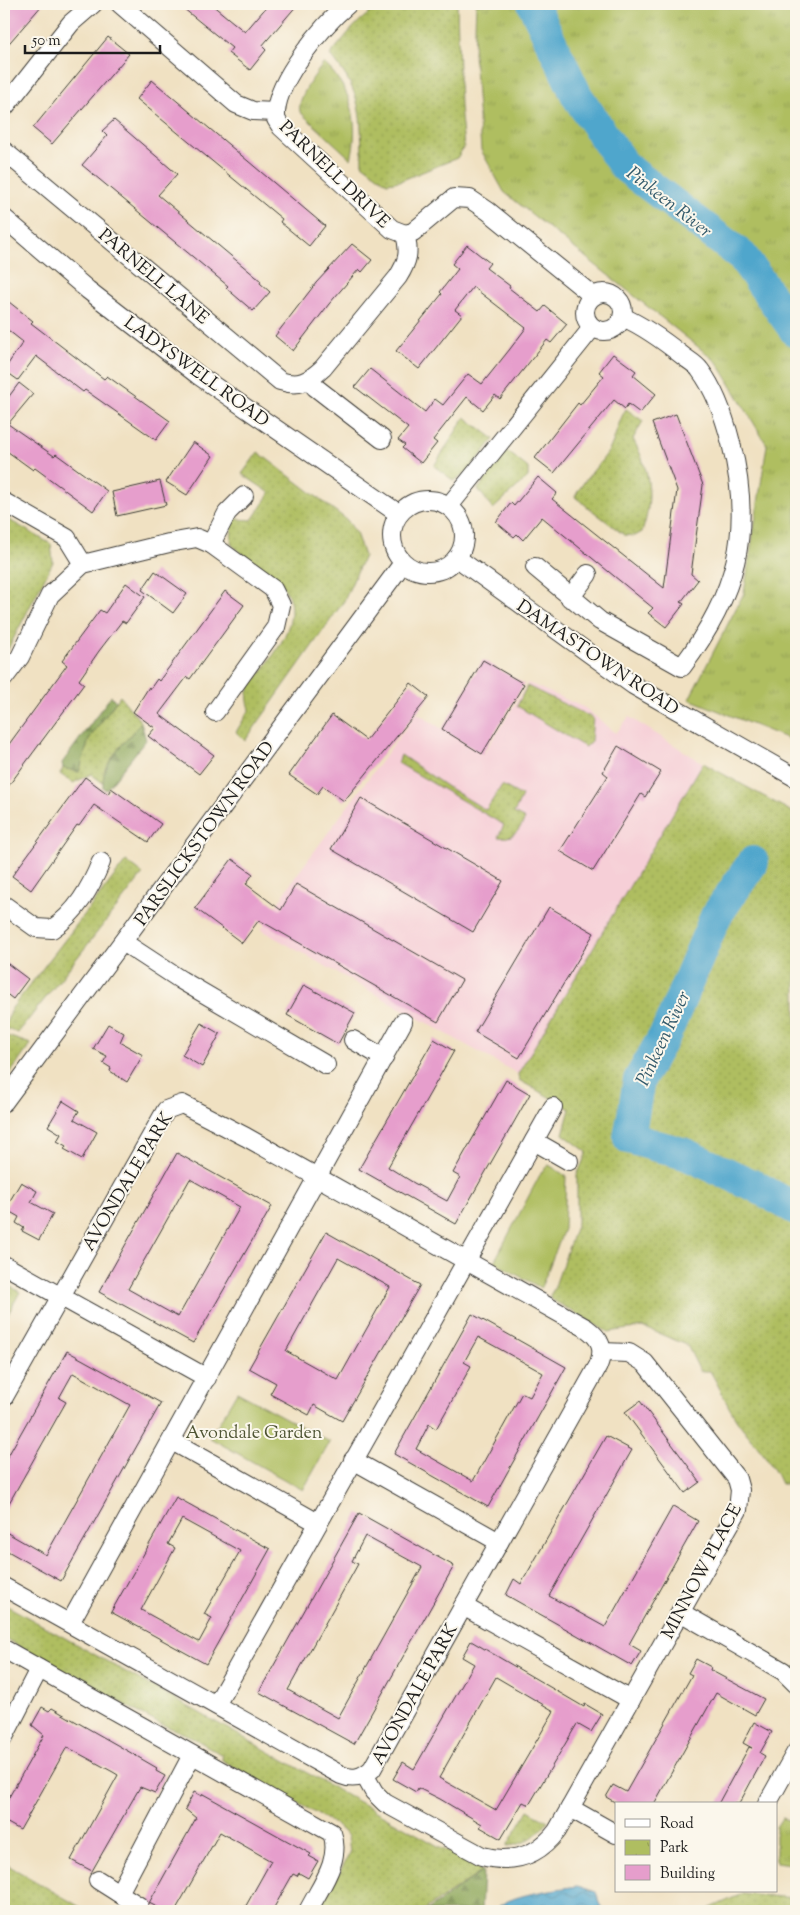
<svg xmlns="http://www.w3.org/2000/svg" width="800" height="1915" viewBox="0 0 800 1915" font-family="'Sorts Mill Goudy',serif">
<defs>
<pattern id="grass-dots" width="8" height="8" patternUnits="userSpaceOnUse" patternTransform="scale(1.25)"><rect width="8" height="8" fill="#afbe61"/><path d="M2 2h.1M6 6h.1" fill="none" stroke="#96a354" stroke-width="1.8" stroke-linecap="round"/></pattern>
<pattern id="forest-firs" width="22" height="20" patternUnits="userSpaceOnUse" patternTransform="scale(1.25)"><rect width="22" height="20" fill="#8ba557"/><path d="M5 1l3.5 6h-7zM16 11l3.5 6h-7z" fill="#718647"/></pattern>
<pattern id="park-tufts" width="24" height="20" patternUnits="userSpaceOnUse" patternTransform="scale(1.25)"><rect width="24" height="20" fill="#afbe61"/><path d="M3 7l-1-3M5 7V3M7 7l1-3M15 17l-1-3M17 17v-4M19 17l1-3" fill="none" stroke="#96a354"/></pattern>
<pattern id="water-waves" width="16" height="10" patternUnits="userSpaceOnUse" patternTransform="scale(1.25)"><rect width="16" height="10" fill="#50a6cc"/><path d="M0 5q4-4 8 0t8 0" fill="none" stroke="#4286a5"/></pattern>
</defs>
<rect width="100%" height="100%" fill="#fbf7ec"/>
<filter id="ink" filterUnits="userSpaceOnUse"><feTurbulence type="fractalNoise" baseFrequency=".02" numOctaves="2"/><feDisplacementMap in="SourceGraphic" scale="10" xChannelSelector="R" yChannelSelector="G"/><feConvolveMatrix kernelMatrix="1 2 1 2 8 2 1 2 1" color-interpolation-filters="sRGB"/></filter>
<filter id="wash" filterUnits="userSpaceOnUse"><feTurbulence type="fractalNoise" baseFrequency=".0096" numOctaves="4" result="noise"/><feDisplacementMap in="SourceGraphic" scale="20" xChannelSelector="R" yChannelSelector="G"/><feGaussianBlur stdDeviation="1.12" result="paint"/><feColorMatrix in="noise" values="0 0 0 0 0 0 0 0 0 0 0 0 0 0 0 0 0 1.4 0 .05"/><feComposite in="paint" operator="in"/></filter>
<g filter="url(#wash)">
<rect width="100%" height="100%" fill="#f0e1c2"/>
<!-- built -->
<path fill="#f6cfd7" d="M528,683L585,708L616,733L629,717L703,763L518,1074L261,930L293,880L417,713L483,755Z"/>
<!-- grass -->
<g fill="url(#grass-dots)" stroke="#666d3e">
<path d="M388,4H457L460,106L464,147L457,158L400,181L387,183L362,164C361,116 363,93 330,55C346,36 363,11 388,4Z"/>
<path d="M626,409L643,421L633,439C650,470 654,498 642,532L635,536L624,535L575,497C583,480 597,468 608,452C616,439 617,423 626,409Z"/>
<path d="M465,417L494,439L467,473L454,481L434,466Z"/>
<path d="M507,451L528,468V477L493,509L478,489Z"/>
<path d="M258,452L347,520L356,533L364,556L344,601L245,741L236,732L250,709C248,702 246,696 249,690C250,684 256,679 260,674C276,651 302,621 286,591C274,569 247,561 231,544L232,521L237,519L252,520L270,493L242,474Z"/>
<path d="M4,517L51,544L53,562L4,657Z"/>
<path d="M527,686L593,718L591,741L585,747L517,706Z"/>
<path d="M120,696L141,722L105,769L103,783L91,774L73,783L60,774L63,768L79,772L89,739Z"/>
<path d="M401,755L446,786L486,810L502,785L522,796L514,813L525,819C518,832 514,839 498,837L504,825L398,763Z"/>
<path d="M703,763L796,814V1484H781C771,1459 751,1441 736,1419C726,1404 720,1387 710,1371H700L687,1345L643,1327L608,1332L551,1299L550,1295L554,1289L577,1223V1175L587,1152L563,1134L570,1109L519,1080L518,1074Z"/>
<path d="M126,861L143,874L18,1033L4,1028L12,1008Z"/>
<path d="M4,1035L31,1044L4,1082Z"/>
<path d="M4,1283L20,1292L7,1316L4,1314Z"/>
<path d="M4,1604L483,1871L422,1911H318L350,1853L348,1836L336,1825L222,1760V1755L192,1737L156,1722L4,1638Z"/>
<path d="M528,1810L548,1821C537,1835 526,1845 507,1846Z"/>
<path d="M4,1863L87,1911H4Z"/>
<path d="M742,1894L796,1898V1911H704Z"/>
</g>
<!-- forest -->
<g fill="url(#forest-firs)" stroke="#54603a">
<path d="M111,696L116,701L89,739L79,772L63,768L62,763Z"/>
<path d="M141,722L146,740L106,790L103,788C101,760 127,742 141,722Z"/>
<path d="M483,1871L481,1911H426Z"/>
</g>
<!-- park -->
<g fill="url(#park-tufts)" stroke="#666d3e">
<path d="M476,4H796V742L689,699L744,593L767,445L717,362L504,192L481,150L474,54Z"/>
<path d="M324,63C352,89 360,122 351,159L300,112C297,97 315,75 324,63Z"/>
<path d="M782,1818L796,1823V1865L776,1862V1827Z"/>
</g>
<!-- garden -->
<g fill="#afbe61" stroke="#666d3e">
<path d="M549,1165L566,1176L564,1229L541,1288L494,1262L542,1171Z"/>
<path d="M237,1392L330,1442L303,1490L210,1438Z"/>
</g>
<!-- water -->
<path fill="url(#water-waves)" stroke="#366174" d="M578,1886L596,1892L603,1911H494C506,1894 558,1889 578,1886Z"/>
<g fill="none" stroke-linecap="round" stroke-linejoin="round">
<!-- river -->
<g stroke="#50a6cc" stroke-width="32">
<path d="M533,4L577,96L624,166L742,256L796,332"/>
<path d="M753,862L716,916L667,1031L639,1080L629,1138L685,1154L757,1187L796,1209"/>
</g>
</g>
<g id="blocks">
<!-- building -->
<g fill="#e69ecc" fill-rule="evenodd">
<path d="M4,4H43L4,49Z"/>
<path d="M178,4H211L245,32L269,4H298L262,46L266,50L250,70L228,53L232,48Z"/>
<path d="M108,37L129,54L52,144L33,128Z"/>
<path d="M152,80L325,226L309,246L280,222L282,219L137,99Z"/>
<path d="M114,120L177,174L158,195L261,281L260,283L270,292L253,311L226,288L228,286L82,165L107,136L102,131Z"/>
<path d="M352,244L372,260L362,272L359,269L329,304L293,351L275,336L316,283Z"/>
<path d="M467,245L490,263L486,268L510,286L509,288L540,312L545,306L567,324L551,343L547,340L500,399L495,395L483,410L467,397L433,440L437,443L421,463L402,448L405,445L398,440L408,428L355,387L370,369L425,412L435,399L443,405L468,374L482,384L510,349L526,328L473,287L455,310L462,315L419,369L396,351L442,294L440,292L458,269L452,264Z"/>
<path d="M4,298L33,321L31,323L104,379L107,376L170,421L156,440L85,390L83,392L36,356L18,380L4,370L23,342L4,327Z"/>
<path d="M613,354L636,371L633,375L656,394L640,413L628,404L625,409L614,400L554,473L535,458L578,403L580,405L604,376L599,372Z"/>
<path d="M19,383L33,394L8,424L54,456L56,454L107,491L93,511L35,468L33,470L4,449V403Z"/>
<path d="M676,414L703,485L691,574L698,580L681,602L684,604L666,627L648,613L653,608L542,517L523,540L517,534L514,537L496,522L511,503L514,506L538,477L557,493L552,499L664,588L677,490L652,423Z"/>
<path d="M193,442L213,456L187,495L166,482Z"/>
<path d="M160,481L166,505L117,516L112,492Z"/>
<path d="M155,571L187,594L173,613L142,590Z"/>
<path d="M126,583L145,597L126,623L122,621L99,651L79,680L84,684L4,792V751L67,665L62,661L100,610L105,613Z"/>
<path d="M225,591L244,605L190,679L187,677L159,714L214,755L199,774L148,736L155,728L133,712L149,687L150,689L157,679L159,681Z"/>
<path d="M483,660L524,684L482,754L442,729Z"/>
<path d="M411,683L429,697L344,801L323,786L317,794L289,775L332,715L366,740Z"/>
<path d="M618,746L661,772L645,797L641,794L593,871L560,851L608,776L603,772Z"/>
<path d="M85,777L108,794L111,788L161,824L148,842L94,805L79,826L77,825L31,890L12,876Z"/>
<path d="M361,798L503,881L473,932L331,849Z"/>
<path d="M232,859L253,874L246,884L281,910L296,884L462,980L438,1022L259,920L242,943L195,908Z"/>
<path d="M549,907L594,933L519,1058L475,1032Z"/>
<path d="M4,961L28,979L13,999L4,992Z"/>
<path d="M304,985L355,1013L338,1044L287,1015Z"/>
<path d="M201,1023L220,1034L202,1067L182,1055Z"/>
<path d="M108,1024L124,1033L120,1042L143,1055L127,1082L110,1071L111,1068L103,1063L107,1056L93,1049Z"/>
<path d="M434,1039L454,1051L388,1167L414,1183L447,1201L460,1177L453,1173L506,1080L530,1094L456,1224L359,1169Z"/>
<path d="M63,1101L79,1111L74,1119L97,1132L82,1159L64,1149L66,1146L57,1141L61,1134L48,1126Z"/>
<path d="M177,1153L272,1206L193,1343L99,1292ZM190,1179L240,1207L178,1317L128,1289Z"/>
<path d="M21,1182L37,1191L31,1202L53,1214L39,1240L22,1231L24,1228L16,1223L19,1217L5,1209Z"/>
<path d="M326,1232L420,1285L342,1421L314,1405L309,1415L270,1394L276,1383L249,1368ZM338,1258L390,1287L338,1380L286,1351Z"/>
<path d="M472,1314L566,1367L488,1507L394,1454ZM478,1337L543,1373L530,1397L522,1393L473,1481L416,1449L429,1424L436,1429L449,1406L471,1366L464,1362Z"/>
<path d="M67,1351L161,1403L61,1581L4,1549V1531L46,1555L130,1405L73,1373L59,1398L66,1402L4,1512V1463Z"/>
<path d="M640,1401L700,1482L685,1493L625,1412Z"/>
<path d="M606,1436L632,1450L549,1596L605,1627L673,1506L698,1521L629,1644L641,1651L632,1666L506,1595L514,1579L521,1584Z"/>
<path d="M176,1497L270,1549L206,1664L111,1612ZM182,1519L240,1551L204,1614L212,1618L199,1642L141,1610L175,1548L168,1544Z"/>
<path d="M359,1513L454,1566L354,1744L259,1692ZM365,1536L422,1567L338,1718L288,1690L358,1564L352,1561Z"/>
<path d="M471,1641L584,1707L585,1704L602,1714L591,1732L577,1724L529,1805L523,1802L501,1839L480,1827L482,1824L440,1799L418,1788L416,1792L393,1779L403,1762L414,1769L474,1664L462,1657ZM496,1677L554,1711L496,1810L439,1778Z"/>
<path d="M696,1659L711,1667L710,1670L764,1699L755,1715L716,1693L654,1804H618L606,1797L613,1785L626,1792L692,1675L688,1673Z"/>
<path d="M42,1707L49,1711L52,1708L126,1750L157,1768L156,1771L165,1776L155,1793L140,1787L92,1871L71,1860L118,1775L113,1772L67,1747L20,1830L4,1821V1806L44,1735L32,1725Z"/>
<path d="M754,1722L772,1732L760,1753L765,1756L739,1804H718L749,1747L752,1748L743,1743Z"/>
<path d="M194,1792L202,1796L203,1794L311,1854L309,1856L318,1861L308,1878L299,1873L297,1876L293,1874L272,1911H243L271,1861L220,1832L175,1911H165L149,1903L196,1818L185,1809Z"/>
</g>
</g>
</g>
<g filter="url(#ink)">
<use href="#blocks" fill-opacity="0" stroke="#3c3a35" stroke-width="1"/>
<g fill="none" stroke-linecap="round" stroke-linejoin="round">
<defs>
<g id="minor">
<path d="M120,4L236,104L253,111L276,112V119L281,127L392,229L405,234L413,232L454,198L470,199L488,211L593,296"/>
<path d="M4,108L71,23L93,4"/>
<path d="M276,112C278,79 323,25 348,4"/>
<path d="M4,151L280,381C299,387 308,382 323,368L398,277C408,261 410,252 405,234"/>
<path d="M4,218L88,290L198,375L399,514"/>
<circle cx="604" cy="312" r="19"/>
<path d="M310,380L315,387L382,439"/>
<circle cx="428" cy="536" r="36"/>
<path d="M4,502L67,538L83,564"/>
<path d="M449,506L592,328"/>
<path d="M211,544L227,513L244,496"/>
<path d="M457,558L633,685L796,778"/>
<path d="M535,567L600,621L682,667C736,595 754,532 731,443C725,419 715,390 700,370C696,364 688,360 683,356C663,340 645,327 623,317"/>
<path d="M570,598L588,574"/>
<path d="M4,678L20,657L50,595L83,564L169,543L197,538L211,544L273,589L281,605L276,627L215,712"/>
<path d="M4,905L36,928L52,929C76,913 90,889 101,862"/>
<path d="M123,942L181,980L326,1065"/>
<path d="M353,1040L384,1058"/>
<path d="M4,1102L403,563"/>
<path d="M534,1141L569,1161"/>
<path d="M4,1265L207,1378"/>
<path d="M4,1397L166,1110L182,1104L246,1137L586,1328C601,1339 605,1348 598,1366L372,1769C362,1778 353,1780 341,1775L4,1587"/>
<path d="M172,1441L318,1523"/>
<path d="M353,1460L499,1542"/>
<path d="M463,1606L631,1700"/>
<path d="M680,1612L783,1671L796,1684"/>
<path d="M70,1623L403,1022"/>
<path d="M4,1649L332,1833C342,1860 320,1887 308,1911"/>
<path d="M216,1705L553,1107"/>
<path d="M4,1737L39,1669"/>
<path d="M365,1776L374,1792L385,1803L482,1856C513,1864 538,1856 557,1831L738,1510L740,1490L737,1479L645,1363L629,1353L602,1352"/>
<path d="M767,1804L796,1752"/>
<path d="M570,1808L616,1834"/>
<path d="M98,1880L139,1906"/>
<path d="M119,1893L192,1755"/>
</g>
</defs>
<!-- minor casing -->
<use href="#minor" stroke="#3c3a35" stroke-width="20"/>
<!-- minor -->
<use href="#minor" stroke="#fff" stroke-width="18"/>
</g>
</g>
<g text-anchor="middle" stroke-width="4" stroke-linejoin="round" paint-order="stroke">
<!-- street labels -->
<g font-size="18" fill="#1c1c1c" stroke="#fbf7ec">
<text transform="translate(335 174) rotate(44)" y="6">PARNELL DRIVE</text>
<text transform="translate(154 276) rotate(40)" y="6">PARNELL LANE</text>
<text transform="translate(197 371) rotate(36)" y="6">LADYSWELL ROAD</text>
<text transform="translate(598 657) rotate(34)" y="6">DAMASTOWN ROAD</text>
<text transform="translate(204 833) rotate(-54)" y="6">PARSLICKSTOWN ROAD</text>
<text transform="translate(127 1181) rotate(-59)" y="6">AVONDALE PARK</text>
<text transform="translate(701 1571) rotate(-62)" y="6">MINNOW PLACE</text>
<text transform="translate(414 1694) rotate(-61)" y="6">AVONDALE PARK</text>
</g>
<!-- park labels -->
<g font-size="18" fill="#4f5534" stroke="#fbf7ec">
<text x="254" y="1438">Avondale Garden</text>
</g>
<!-- water labels -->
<g font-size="19" font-style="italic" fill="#335a6b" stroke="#fbf7ec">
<text transform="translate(670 201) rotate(38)" y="7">Pinkeen River</text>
<text transform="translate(662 1038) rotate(-65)" y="7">Pinkeen River</text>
</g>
</g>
<!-- margin -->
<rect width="800" height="1915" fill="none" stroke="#fbf7ec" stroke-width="20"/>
<!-- legend -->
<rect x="615" y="1802" width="162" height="90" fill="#fbf7ec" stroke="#a29f99"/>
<rect x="625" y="1819" width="25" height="8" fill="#ffffff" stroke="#a29f99"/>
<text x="660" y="1828" font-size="15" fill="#1c1c1c">Road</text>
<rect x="625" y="1840" width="25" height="15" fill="url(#park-tufts)" stroke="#a29f99"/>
<text x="660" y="1852" font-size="15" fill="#1c1c1c">Park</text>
<rect x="625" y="1865" width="25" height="15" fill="#e69ecc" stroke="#a29f99"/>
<text x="660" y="1878" font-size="15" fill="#1c1c1c">Building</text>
<!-- scale -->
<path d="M25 45v8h135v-8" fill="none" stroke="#1c1c1c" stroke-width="2.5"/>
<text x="32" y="45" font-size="15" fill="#1c1c1c" stroke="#fbf7ec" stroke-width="4" paint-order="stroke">50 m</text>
</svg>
